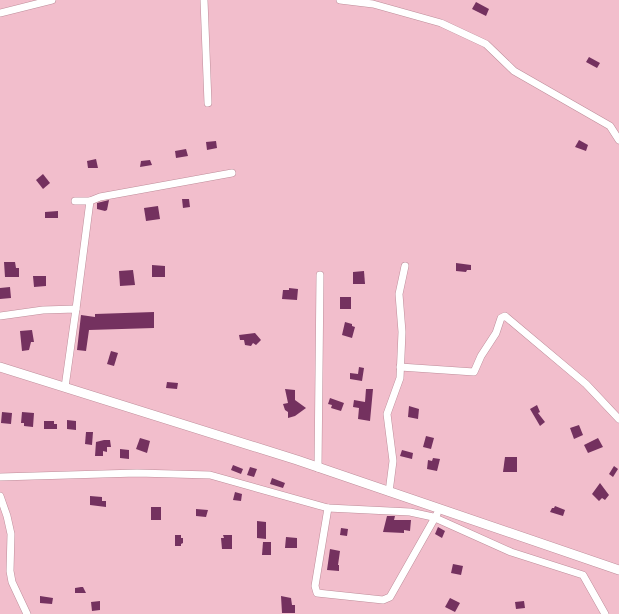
<svg xmlns="http://www.w3.org/2000/svg" width="619" height="614" viewBox="0 0 619 614" font-family="Literata,serif">
<rect width="100%" height="100%" fill="#f2becc"/>
<!-- building -->
<g fill="#74315f">
<path d="M476,2L489,9L486,16L472,9Z"/>
<path d="M589,57L600,63L597,68L586,62Z"/>
<path d="M579,140L588,145L586,151L575,147Z"/>
<path d="M216,141L217,148L207,150L206,142Z"/>
<path d="M186,149L188,156L176,158L175,151Z"/>
<path d="M96,159L98,168H88L87,161Z"/>
<path d="M150,160L152,165L140,167L141,161Z"/>
<path d="M43,174L50,183L43,189L36,180Z"/>
<path d="M182,199H189L190,207L183,208Z"/>
<path d="M109,200L107,210L105,211L97,209V203Z"/>
<path d="M158,206L160,219L146,221L144,208Z"/>
<path d="M58,211V218H45V212Z"/>
<path d="M4,262H15L16,268H19V277H5Z"/>
<path d="M456,263L471,265V270H467L466,272L456,271Z"/>
<path d="M152,265L165,266V277H152Z"/>
<path d="M133,270L135,285L120,286L119,271Z"/>
<path d="M364,271L365,284H353V272Z"/>
<path d="M33,276H46V286L34,287Z"/>
<path d="M10,287L11,298L0,299V288Z"/>
<path d="M289,288L298,289L297,300L282,299L283,290H289Z"/>
<rect x="340" y="297" width="11" height="12"/>
<path d="M154,312V328L89,330L86,351L77,350L81,315L95,317V314Z"/>
<path d="M345,322L352,324V326L355,327L352,338L342,335Z"/>
<path d="M32,330L34,342H31L29,350L22,351L20,331Z"/>
<path d="M255,333L261,340L256,345L253,343L251,346L245,345L244,340H240L239,335Z"/>
<path d="M111,351L118,353L114,366L107,364Z"/>
<path d="M359,367L364,368L362,381L350,379V373L358,374Z"/>
<path d="M167,382L178,383L177,389L166,388Z"/>
<path d="M285,389L295,390V400L306,408L295,416L288,418V412L285,410L283,404L288,403Z"/>
<path d="M366,389H373L370,421L358,419L359,408L353,407L354,400L365,402Z"/>
<path d="M330,398L344,403L341,411L331,408L332,405L328,404Z"/>
<path d="M537,405L540,412L538,413L545,422L540,426L530,409Z"/>
<path d="M409,406L419,409L418,419L408,417Z"/>
<path d="M2,412L12,413L11,424L1,423Z"/>
<path d="M22,412L34,413L33,427L24,426V423H21Z"/>
<path d="M67,420L76,421V430L67,429Z"/>
<path d="M44,421H54V424H57V429H44Z"/>
<path d="M579,425L583,435L574,439L570,428Z"/>
<path d="M86,432H93L92,445L85,444Z"/>
<path d="M426,436L434,438L431,449L423,447Z"/>
<path d="M140,438L150,441L147,453L136,449Z"/>
<path d="M598,438L603,447L588,453L584,445Z"/>
<path d="M104,440H110L111,447H107V452L103,451V456H95L96,442Z"/>
<path d="M120,449L129,450V459L120,458Z"/>
<path d="M402,450L413,453L412,459L400,456Z"/>
<path d="M505,457H517V472H503Z"/>
<path d="M433,458L440,459L437,471L427,469L428,460L432,461Z"/>
<path d="M233,465L243,469L241,474L231,470Z"/>
<path d="M614,466L618,469L613,477L609,474Z"/>
<path d="M250,467L257,469L254,477L247,475Z"/>
<path d="M272,478L285,483L283,488L270,484Z"/>
<path d="M600,483L609,495L605,500L602,498L599,501L592,494Z"/>
<path d="M235,492L242,494L241,501L233,500Z"/>
<path d="M90,496L102,497V501H106V507L90,505Z"/>
<path d="M555,506L565,510L563,516L550,512L552,508H554Z"/>
<rect x="151" y="507" width="10" height="13"/>
<path d="M196,509L208,510L206,517L196,516Z"/>
<path d="M387,516H395L394,520H411L410,531L404,530V533L383,532Z"/>
<path d="M257,521L266,522V539L257,538Z"/>
<path d="M438,527L445,531L442,538L435,534Z"/>
<path d="M341,528L348,529L347,536L340,535Z"/>
<path d="M175,535H181V538H183V543L181,544V546H175Z"/>
<path d="M223,535H232V549H222L221,538H224Z"/>
<path d="M286,537L297,538V548H285Z"/>
<path d="M263,542H271V555H262Z"/>
<path d="M330,549L340,551L338,565H339V571L327,570Z"/>
<path d="M453,564L463,566L461,575L451,573Z"/>
<path d="M81,587H83L86,593H75V588Z"/>
<path d="M40,596L53,598L52,604L40,603Z"/>
<path d="M281,596L291,598L292,605H295V613H282Z"/>
<path d="M450,598L460,603L455,612L445,607Z"/>
<path d="M100,601V610L92,611L91,602Z"/>
<path d="M524,601L525,608L516,609L515,602Z"/>
</g>
<g fill="none" stroke-linecap="round" stroke-linejoin="round">
<defs>
<g id="minor">
<path d="M204,0L208,103"/>
<path d="M340,0L373,4L441,23L486,44L514,71L610,126L619,140"/>
<path d="M0,13L52,0"/>
<path d="M75,201H90"/>
<path d="M76,309L90,201L100,197L232,173"/>
<path d="M0,316L43,310L76,309L65,387"/>
<path d="M400,367L474,372L481,356L496,333L501,318L505,316L586,384L619,419"/>
<path d="M318,468L320,275"/>
<path d="M0,477L137,473L210,475L328,508L410,512L433,517L511,552L583,575L605,614"/>
<path d="M389,492L393,461L387,414L400,378L402,332L399,294L405,266"/>
<path d="M0,496L7,516L11,534L10,571L12,582L27,614"/>
<path d="M328,508L315,586L317,593L383,600L390,597L437,514"/>
</g>
<path id="major" d="M0,367L297,460L619,570"/>
</defs>
<!-- minor casing -->
<use href="#minor" stroke="#be8d9a" stroke-width="8"/>
<!-- major casing -->
<use href="#major" stroke="#be8d9a" stroke-width="10"/>
<!-- minor -->
<use href="#minor" stroke="#fff" stroke-width="7"/>
<!-- major -->
<use href="#major" stroke="#fff" stroke-width="9"/>
</g>
</svg>
